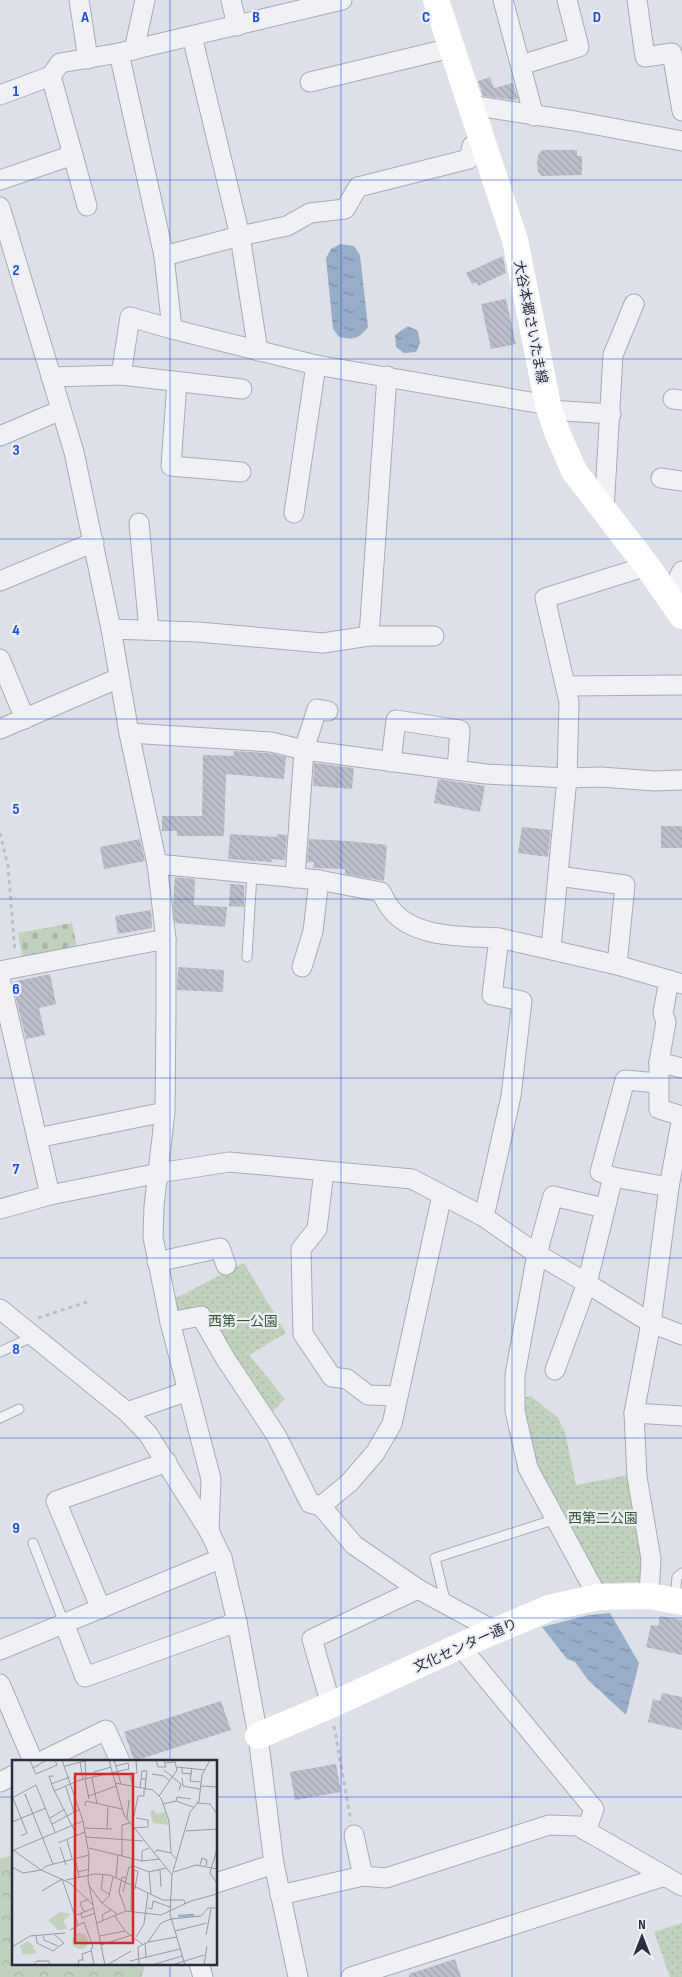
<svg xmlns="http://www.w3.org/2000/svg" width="682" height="1977" viewBox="0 0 682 1977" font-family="'Sofia Sans Condensed','Noto Sans JP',sans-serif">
<defs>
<pattern id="grass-dots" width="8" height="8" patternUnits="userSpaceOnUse" patternTransform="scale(1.25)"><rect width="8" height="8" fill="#c2d1be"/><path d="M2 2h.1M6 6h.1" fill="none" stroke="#a7b4a4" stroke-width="1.8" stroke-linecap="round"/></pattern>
<pattern id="forest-crowns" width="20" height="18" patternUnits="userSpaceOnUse" patternTransform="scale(1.25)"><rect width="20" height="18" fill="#c2d1be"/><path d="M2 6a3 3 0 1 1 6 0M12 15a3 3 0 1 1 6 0" fill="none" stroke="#a7b4a4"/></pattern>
<pattern id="cemetery-stones" width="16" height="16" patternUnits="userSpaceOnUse" patternTransform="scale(1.25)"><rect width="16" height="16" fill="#c2d1be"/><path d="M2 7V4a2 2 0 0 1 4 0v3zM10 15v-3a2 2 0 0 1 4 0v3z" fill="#a7b4a4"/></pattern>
<pattern id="water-ripples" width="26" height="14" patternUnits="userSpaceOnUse" patternTransform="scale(1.25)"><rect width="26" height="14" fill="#98adc7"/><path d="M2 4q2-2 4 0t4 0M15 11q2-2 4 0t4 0" fill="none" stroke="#7c8da3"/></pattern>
<pattern id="building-back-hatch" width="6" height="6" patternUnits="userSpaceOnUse" patternTransform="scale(1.25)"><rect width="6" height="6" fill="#babfca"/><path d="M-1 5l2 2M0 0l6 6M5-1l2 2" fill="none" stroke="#a0a4ae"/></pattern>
</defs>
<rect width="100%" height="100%" fill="#dde1e7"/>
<!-- grass -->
<g fill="url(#grass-dots)">
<path d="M244,1263L286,1333L249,1355L285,1399L267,1417L202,1313L178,1317L174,1299Z"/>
<path d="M531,1396L558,1418L565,1432L576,1485L629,1475L646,1561L644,1582L600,1583L534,1466L520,1399Z"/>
<path d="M682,1923V1977H670L654,1932Z"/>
</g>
<!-- forest -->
<path fill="url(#forest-crowns)" d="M14,1855V1963H145L142,1977H0V1859Z"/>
<!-- cemetery -->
<path fill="url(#cemetery-stones)" d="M72,923L77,948L23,961L18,933Z"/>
<!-- water -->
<g fill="url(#water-ripples)">
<path d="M340,244L354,246L360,255L368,327C359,339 354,340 339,337L333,329L326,258L331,249Z"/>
<path d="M408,326L418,331L420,343L416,352L404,353L396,347L395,335Z"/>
<path d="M610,1613L639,1663L626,1715L588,1680L575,1662L567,1659L542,1627L589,1615Z"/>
</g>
<!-- building -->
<g fill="url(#building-back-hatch)">
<path d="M490,77L494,88L513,83L518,99L513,100L483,96L478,81Z"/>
<path d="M542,150H577V156H582V175L542,176L538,172L537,164L538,155Z"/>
<path d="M503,256L506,273L478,286L477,282L472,284L466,273Z"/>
<path d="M506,299L516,344L491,349L481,304Z"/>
<path d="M234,751L269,753L286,757L284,779L226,774L224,836H177V831H162V816H202L203,755L233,756Z"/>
<path d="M314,763L354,768L352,789L313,786Z"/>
<path d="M438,779L485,786L480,812L434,803Z"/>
<rect x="661" y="826" width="21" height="22"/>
<path d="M522,827L551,830L548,857L518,853Z"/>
<path d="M230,834L277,837V834L287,835L285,860L272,859V862L228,859Z"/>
<path d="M140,839L145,861L104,869L100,847Z"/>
<path d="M309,839L348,841L387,845L384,881L345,874V869L313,868L314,862H307Z"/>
<path d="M175,877L195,879L194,905L227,907L225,927L175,923L173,906Z"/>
<path d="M230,884L244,885V907L229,906Z"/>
<path d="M151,910L152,928L118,934L115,916Z"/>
<path d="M178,967L224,970L223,992L177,990Z"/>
<path d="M50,974L56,1004L39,1008L45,1035L26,1039L12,982Z"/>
<path d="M660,1616L682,1620V1655L646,1647L651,1625L658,1626Z"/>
<path d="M662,1693L682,1697V1730L648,1722L653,1699L660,1701Z"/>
<path d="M221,1701L231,1730L134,1761L124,1732Z"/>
<path d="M336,1764L341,1792L295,1800L290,1772Z"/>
<path d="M455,1959L461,1977H409V1974Z"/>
</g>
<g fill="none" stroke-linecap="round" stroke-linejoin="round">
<defs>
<g id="lane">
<path d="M247,957L252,873"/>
<path d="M0,1352L34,1336"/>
<path d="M0,1418L19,1409"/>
<path d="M33,1543L64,1623"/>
<path d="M675,1597L677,1577L682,1573"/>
<path d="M446,1604L435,1558L556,1519"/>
</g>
<g id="street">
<path d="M79,0L88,59"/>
<path d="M231,0L237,26"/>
<path d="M503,0L534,116"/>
<path d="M637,0L645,57L672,53L682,111"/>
<path d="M192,36L240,236L258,351"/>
<path d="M134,50L145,0"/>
<path d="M119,53L164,256L172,329"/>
<path d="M521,65L579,47L567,0"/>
<path d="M51,76L87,206"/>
<path d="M310,82L451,48"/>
<path d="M0,95L51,76L60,63L119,53L342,0"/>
<path d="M470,105L575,121L682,141"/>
<path d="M0,180L73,155"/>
<path d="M0,207L74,452L111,629L129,733L157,864L166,939V1010L165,1112L154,1206L153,1237L170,1322L211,1479L209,1531"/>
<path d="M164,256L240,236L287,226L310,213L345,209L358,187L469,159L472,146L482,140"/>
<path d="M121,375L130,317L172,329L316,365L548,405"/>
<path d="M51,377L121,375L242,389"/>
<path d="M177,382L171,466L241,472"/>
<path d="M673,399L682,400"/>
<path d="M550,410L611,414"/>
<path d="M0,436L61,410"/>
<path d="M661,478L682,481"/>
<path d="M604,511L613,355L634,304"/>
<path d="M294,513L316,365"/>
<path d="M139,523L149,630"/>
<path d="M0,581L94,542"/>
<path d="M669,597L682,571"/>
<path d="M111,629L198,632L323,643L369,636H434"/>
<path d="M369,636L387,376"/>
<path d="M0,659L25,719"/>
<path d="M566,686L682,685"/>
<path d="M0,729L119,678"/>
<path d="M129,733L271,742L304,750L486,774L567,778L601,777L655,781L682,780"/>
<path d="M391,762L396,720L460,730L457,770"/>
<path d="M157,864L319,880L381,892C384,898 387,904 391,909C414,939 465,936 499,938L492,995L522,1001L511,1096L484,1217"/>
<path d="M558,876L625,885L617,965"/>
<path d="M295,878L304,750L317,709L328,711"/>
<path d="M499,938L617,965L682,984"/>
<path d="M551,948L567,778L569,702L545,598L647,566"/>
<path d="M302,967L313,931L319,880"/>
<path d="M0,971L166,939"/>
<path d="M0,979L37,1138"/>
<path d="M669,980L663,1013L666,1022L659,1062V1109L682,1116"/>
<path d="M659,1062L682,1068"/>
<path d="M324,1171L317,1229L301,1249L303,1334L332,1377L347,1379L368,1395L398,1396"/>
<path d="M613,1177L669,1187"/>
<path d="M50,1195L37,1138L165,1112"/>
<path d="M442,1195L392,1424L375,1453L349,1483L321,1506L354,1545L418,1589L495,1631"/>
<path d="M0,1209L50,1195L159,1173L229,1162L412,1179L484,1217L537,1254L580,1279L651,1323L682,1335"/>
<path d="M157,1262L220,1248L226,1265"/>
<path d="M0,1309L127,1412L148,1434L209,1531L222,1558L237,1622L258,1736L274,1864L298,1977"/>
<path d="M170,1322L201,1316L225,1358L276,1435L310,1503L321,1506"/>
<path d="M555,1370L587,1283L613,1177L600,1172L625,1080L658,1083"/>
<path d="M127,1412L188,1391"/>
<path d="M634,1413L682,1416"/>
<path d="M649,1596L651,1559L637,1477L634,1413L651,1323L669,1187L682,1117"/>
<path d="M598,1597L528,1468L515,1411V1375L537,1254L553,1196L604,1208"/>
<path d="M101,1609L56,1501L167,1462"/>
<path d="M64,1623L85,1677L237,1622"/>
<path d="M460,1646L594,1809L586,1831"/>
<path d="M0,1650L222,1558"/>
<path d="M0,1684L33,1761"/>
<path d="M331,1705L312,1639L418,1589"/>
<path d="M42,1761L106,1730L120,1761"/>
<path d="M0,1782L14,1775"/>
<path d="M354,1835L363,1876"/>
<path d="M216,1883L274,1864"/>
<path d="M280,1895L363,1876L386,1878L549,1825L578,1826L682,1886"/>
<path d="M199,1963L203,1977"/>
<path d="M351,1977L665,1876"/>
</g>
</defs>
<!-- lane casing -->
<use href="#lane" stroke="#a6abb4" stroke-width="11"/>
<!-- street casing -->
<use href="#street" stroke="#a6abb4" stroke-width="21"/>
<!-- path -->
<g stroke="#bcbec5" stroke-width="3" stroke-dasharray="4 4" stroke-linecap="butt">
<path d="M0,833L8,866L15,952"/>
<path d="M38,1318L87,1302"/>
<path d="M334,1726L351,1821"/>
</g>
<!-- lane -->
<use href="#lane" stroke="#f0f1f5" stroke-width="9"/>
<!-- street -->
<use href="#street" stroke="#f0f1f5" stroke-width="19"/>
<!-- secondary -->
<g stroke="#fff" stroke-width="26">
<path d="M436,0L515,240L548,405L557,432L574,471L647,566L682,616"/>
<path d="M258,1736L331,1705L460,1646L549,1608L598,1597L649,1596L682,1602"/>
</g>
</g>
<!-- grid -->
<path fill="none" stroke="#1d4ed8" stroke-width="1" stroke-opacity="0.55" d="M170,0V1761M341,0V1977M512,0V1977M0,180H682M0,359H682M0,539H682M0,719H682M0,899H682M0,1078H682M0,1258H682M0,1438H682M0,1618H682M0,1797H14M216,1797H682M170,1963V1977"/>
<g text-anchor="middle" stroke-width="4.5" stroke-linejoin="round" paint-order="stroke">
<!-- street labels -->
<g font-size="14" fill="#272e3d" stroke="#eceff5">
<text transform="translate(531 322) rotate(79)" y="5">大谷本郷さいたま線</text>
<text transform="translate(465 1645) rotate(-24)" y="5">文化センター通り</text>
</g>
<!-- park labels -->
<g font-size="14" fill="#395934" stroke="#eceff5">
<text x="243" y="1326">西第一公園</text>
<text x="603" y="1523">西第二公園</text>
</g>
</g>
<!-- overview -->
<g transform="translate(12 1760)">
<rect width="205" height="205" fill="#dde1e7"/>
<path d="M142,49L144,54L153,52L157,65L141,63L138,52Z" fill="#c2d1be"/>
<path d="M48,152L59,154L51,161L56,169L46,170L36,160ZM60 181a8 8 0 1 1 16 0a8 8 0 1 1-16 0ZM15,181L20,184L25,193L11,195L8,186Z" fill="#c2d1be"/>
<path fill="none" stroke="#98adc7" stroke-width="2.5" d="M166,156L182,155"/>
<path fill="none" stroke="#9499a3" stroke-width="1" d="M18,0L21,8L35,0M50,0L71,61L77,95L76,120L93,205M97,0L112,55L160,115L158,154L173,205M102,0L109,24M144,0L146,7H154L152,0M73,1L74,19M68,2L71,19M53,6L77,0M165,7L193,10M170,7V13L179,14M21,8L24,14L45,5L43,0M180,8L178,21L189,22M152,10L169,24L167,30M140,14L152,16L158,21M42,16H37L41,28L65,76M83,17L82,12L99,7M80,18L85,44M170,18L171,26L188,29M73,19L77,39M129,19L130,11H135L134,19M103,23L141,30L149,38L157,61L159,93L165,100M39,24L58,17M189,26L205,27M54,27L62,52M122,27L117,14L125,13L124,0M128,28L129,19H134L133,30M42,31L68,20L117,9L116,3L104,6M77,36L104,26M147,36L165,10L163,2L153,3M14,37L13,34L41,104M0,38L24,25L43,72M1,38L15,73L9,76M164,41L165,37L179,39M185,43L198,44L205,54M151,44L164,41L181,47M73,46L74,41L110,49M38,58L53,49M115,58L117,40M0,62L34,48M40,64L68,49M120,65L126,36H132V30M73,68L100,69M122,68L136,67V60L124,58M95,69L96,47M174,71L205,69M74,77L131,81M55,80L60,98M46,83L73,72M48,87L54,105M77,88L106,95L104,118M0,89L29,110L58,123L81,145M205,89L198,113L205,123M2,90L71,61M142,93L145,90L159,93M106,95L130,101L148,99M110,96V65L118,63M63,97L66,112M130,101V91L137,88M119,105L137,112L139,134M188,105L190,98L195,100L194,106M0,107L11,113L29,110M30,110L34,106L77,95M121,110L126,111L123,129M148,110L149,127M137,112L154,108M162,112L184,105L205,109M91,115L89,129L97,134M160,115L178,52L187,41L190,15L198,0M67,117L66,112L77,109M101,117L97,136L90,143L105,154M54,120L83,114L98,115L151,140H172L173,144M78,127L90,143M30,131L50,119L66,165M111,132L117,107H119M136,148L140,149L141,141L158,147M114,151L107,132L110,117L115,118M119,151L120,98M72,152L68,143L77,139M69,153L70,158L83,153M102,155L113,171M62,156L82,148M91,160L90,155L99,150M85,163L114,151L149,155L179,141L205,134M58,170L72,162L81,187L79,189L82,205M163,171L195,163M24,175L25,183L41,191L52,183L43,175M31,175L32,180L46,186M194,175L199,149M87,176L113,171L130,184M124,177L132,164L136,133M136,182L165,177M133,183L134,198M89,185L120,175M0,187L18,176L53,173M118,201L168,189M21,205L25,201H37L38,205M66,205L67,200H71L70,194L79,191M95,205L119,191M127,205L126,187L136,182L149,163L159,159L189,156L196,148H205M140,205L170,196M160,205L192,195M192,205L195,186"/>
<path fill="#d62828" fill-opacity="0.15" stroke="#d62828" stroke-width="2.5" d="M63,14H121V183H63Z"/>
<rect width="205" height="205" fill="none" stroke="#272e3d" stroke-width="2.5"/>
</g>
<g font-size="16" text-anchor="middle" font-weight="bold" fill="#1d4ed8" stroke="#eceff5" stroke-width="4.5" stroke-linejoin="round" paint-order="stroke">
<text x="85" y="22">A</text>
<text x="256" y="22">B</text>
<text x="426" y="22">C</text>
<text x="597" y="22">D</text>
<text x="16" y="96">1</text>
<text x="16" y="275">2</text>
<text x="16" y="455">3</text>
<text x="16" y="635">4</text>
<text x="16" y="814">5</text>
<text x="16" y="994">6</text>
<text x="16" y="1174">7</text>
<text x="16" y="1354">8</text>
<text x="16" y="1533">9</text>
</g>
<!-- north arrow -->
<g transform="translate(642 1937)" stroke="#eceff5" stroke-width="4" paint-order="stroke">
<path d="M0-4L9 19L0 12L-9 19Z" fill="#272e3d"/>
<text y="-8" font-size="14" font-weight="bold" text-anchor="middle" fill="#272e3d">N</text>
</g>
</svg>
